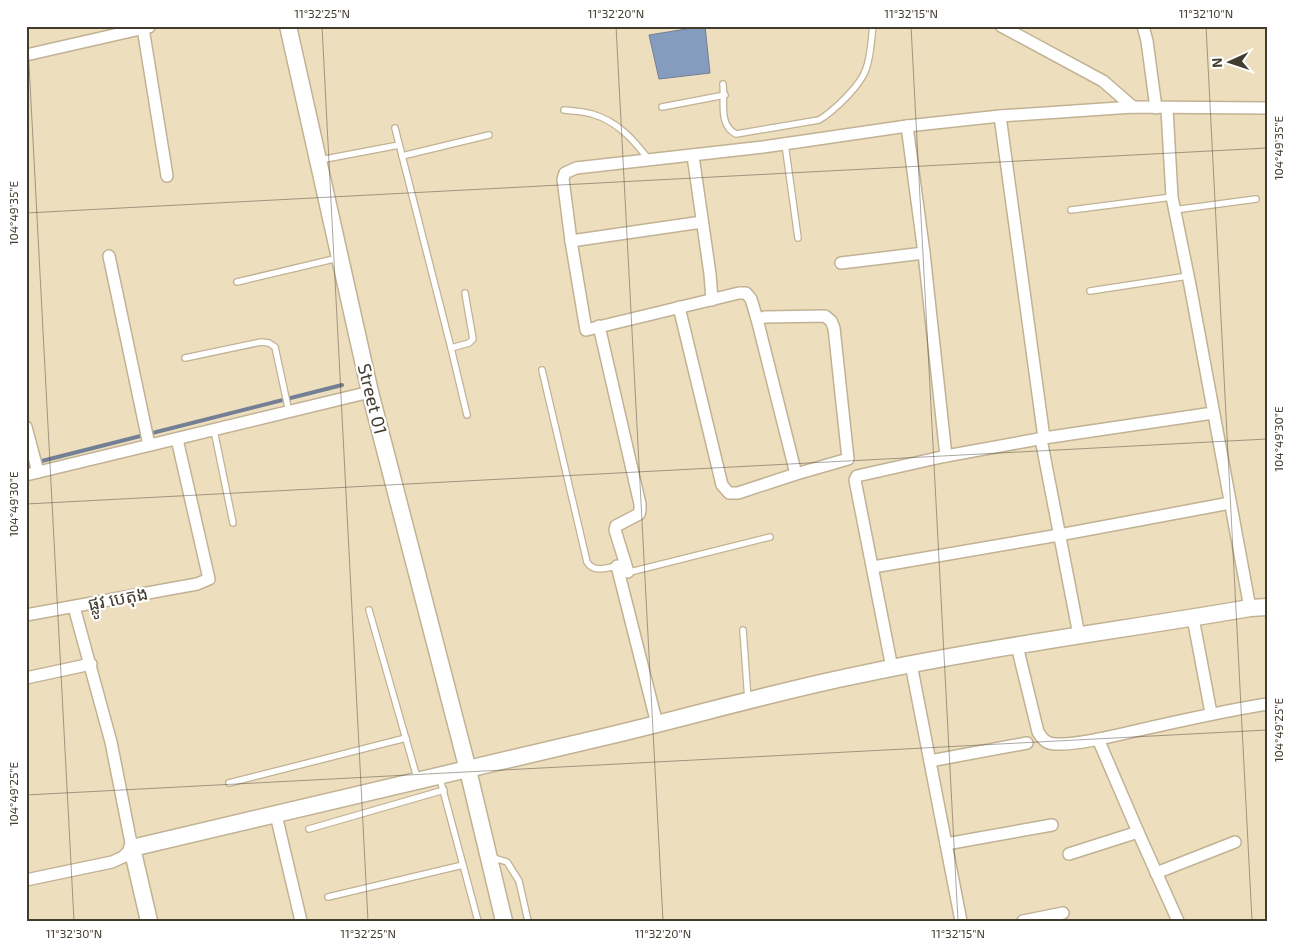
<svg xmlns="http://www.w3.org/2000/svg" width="1293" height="947" viewBox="0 0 1293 947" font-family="'Exo 2','Noto Sans Khmer',sans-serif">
<rect width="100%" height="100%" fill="#eddebe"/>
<!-- water -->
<path fill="#869cbf" stroke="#727f94" d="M705,26L710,73L659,79L649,35Z"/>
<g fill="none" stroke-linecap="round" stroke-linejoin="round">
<!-- stream -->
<path stroke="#727f94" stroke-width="4" d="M26,465L342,385"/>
<defs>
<g id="lane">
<path d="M723,84C725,101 718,125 736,134L819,120C834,111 861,85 866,69C871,56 871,40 873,26"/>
<path d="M662,107L725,95"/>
<path d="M564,110C573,111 583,111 592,114C617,121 634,140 649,160"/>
<path d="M395,128L451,348L467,415"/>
<path d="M785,144L798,238"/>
<path d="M402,156L489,135"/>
<path d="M320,160L399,145"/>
<path d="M1071,210L1172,197"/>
<path d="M1174,210L1256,199"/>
<path d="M237,282L338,258"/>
<path d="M1090,291L1188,276"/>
<path d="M451,348L469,343L473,339L465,293"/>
<path d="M185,358L261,342L269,343L275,347L289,412"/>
<path d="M542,370L587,562C594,573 605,568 617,566"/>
<path d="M214,430L233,523"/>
<path d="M626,573L770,537"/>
<path d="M369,610L418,781"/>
<path d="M743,630L748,700"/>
<path d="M440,779L478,921"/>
<path d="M229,783L406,738"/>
<path d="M309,829L444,790"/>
<path d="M491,857L507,862L519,881L528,921"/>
<path d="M328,897L463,865"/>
</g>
<g id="street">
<path d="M1001,26L1103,81L1133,107"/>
<path d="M1143,26L1147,41L1156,108"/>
<path d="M143,28L167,176"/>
<path d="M26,55L149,27"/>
<path d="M1167,109L1172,197L1190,285L1250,608"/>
<path d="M1000,116L1044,438"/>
<path d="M907,126L924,253L946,456"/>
<path d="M693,156L710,274L712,300"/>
<path d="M702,222L571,241L586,330L739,293H746L751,299L757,319"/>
<path d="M571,241L563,179L565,173L576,168L763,147L907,126L1000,116L1133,107L1267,108"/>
<path d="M109,256L149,445"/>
<path d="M841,263L924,253"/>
<path d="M679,307L722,485L729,493H738L796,474L848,459L834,328L831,321L825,316L765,317L757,319L796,474"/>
<path d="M599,326L640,504V511L639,514L616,526L615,530L628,572"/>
<path d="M26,427L38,472"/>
<path d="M1041,439L1079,635"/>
<path d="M26,475L370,392"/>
<path d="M617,566L657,724"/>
<path d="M873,567L1059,535L1230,503"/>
<path d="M26,615L197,584L209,579L177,439"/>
<path d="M1193,618L1211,713"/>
<path d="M1017,646L1038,732C1043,740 1047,744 1056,744C1078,745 1113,736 1135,731C1179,721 1223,711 1267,704"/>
<path d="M911,664L961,921"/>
<path d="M892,668L855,480L857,476L946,456L1044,438L1213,413"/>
<path d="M26,678L91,664"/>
<path d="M1098,739L1138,832L1178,921"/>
<path d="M930,761L1027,743"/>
<path d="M276,815L301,921"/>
<path d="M946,844L1052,825"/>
<path d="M1069,854L1138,832"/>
<path d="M1156,873L1235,842"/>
<path d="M26,880L112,862L123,857L132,848L111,742L74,607"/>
<path d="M1023,921L1063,913"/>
</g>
<g id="secondary">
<path d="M288,26L370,392L468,770L504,921"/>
<path d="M149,921L132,848C291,811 450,774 608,736C688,717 767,694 848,677C981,648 1116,631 1250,608L1267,607"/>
</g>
</defs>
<!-- lane casing -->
<use href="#lane" stroke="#c1b294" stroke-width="8"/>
<!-- street casing -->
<use href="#street" stroke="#c1b294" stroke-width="14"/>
<!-- secondary casing -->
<use href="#secondary" stroke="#c1b294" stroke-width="19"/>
<!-- lane -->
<use href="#lane" stroke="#fff" stroke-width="5.5"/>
<!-- street -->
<use href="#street" stroke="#fff" stroke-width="11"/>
<!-- secondary -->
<use href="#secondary" stroke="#fff" stroke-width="16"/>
</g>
<!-- ticks -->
<path fill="none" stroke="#423c2f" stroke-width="1" stroke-opacity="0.45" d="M27,26L74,921M322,26L368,921M616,26L663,921M911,26L958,921M1206,26L1252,921M26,213L1267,148M26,504L1267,439M26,795L1267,730"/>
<g text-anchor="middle" stroke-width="4.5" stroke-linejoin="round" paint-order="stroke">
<!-- street labels -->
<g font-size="18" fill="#423c2f" stroke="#fff">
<text transform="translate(372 399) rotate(76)" y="6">Street 01</text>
<text transform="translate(118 599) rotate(-11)" y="6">ផ្លូវ បេតុង</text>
</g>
</g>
<!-- border -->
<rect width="1293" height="947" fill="none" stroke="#ffffff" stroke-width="55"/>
<!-- north arrow -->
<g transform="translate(1230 62) rotate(267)" stroke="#ffffff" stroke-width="4" paint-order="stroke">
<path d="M0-4L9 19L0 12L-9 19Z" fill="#423c2f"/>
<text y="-8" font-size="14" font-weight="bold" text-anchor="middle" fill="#423c2f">N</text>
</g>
<rect x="28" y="28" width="1238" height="892" fill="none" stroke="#423c2f" stroke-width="2"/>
<g font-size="12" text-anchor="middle" fill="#423c2f">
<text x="322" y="18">11°32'25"N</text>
<text x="616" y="18">11°32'20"N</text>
<text x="911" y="18">11°32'15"N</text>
<text x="1206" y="18">11°32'10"N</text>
<text transform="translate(1279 148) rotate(-90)" y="4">104°49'35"E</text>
<text transform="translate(14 213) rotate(-90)" y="4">104°49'35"E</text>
<text transform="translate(1279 439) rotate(-90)" y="4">104°49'30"E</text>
<text transform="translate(14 504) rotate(-90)" y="4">104°49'30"E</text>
<text transform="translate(1279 730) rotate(-90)" y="4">104°49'25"E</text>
<text transform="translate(14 794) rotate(-90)" y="4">104°49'25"E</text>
<text x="74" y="938">11°32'30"N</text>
<text x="368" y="938">11°32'25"N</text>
<text x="663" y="938">11°32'20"N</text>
<text x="958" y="938">11°32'15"N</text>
</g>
</svg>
